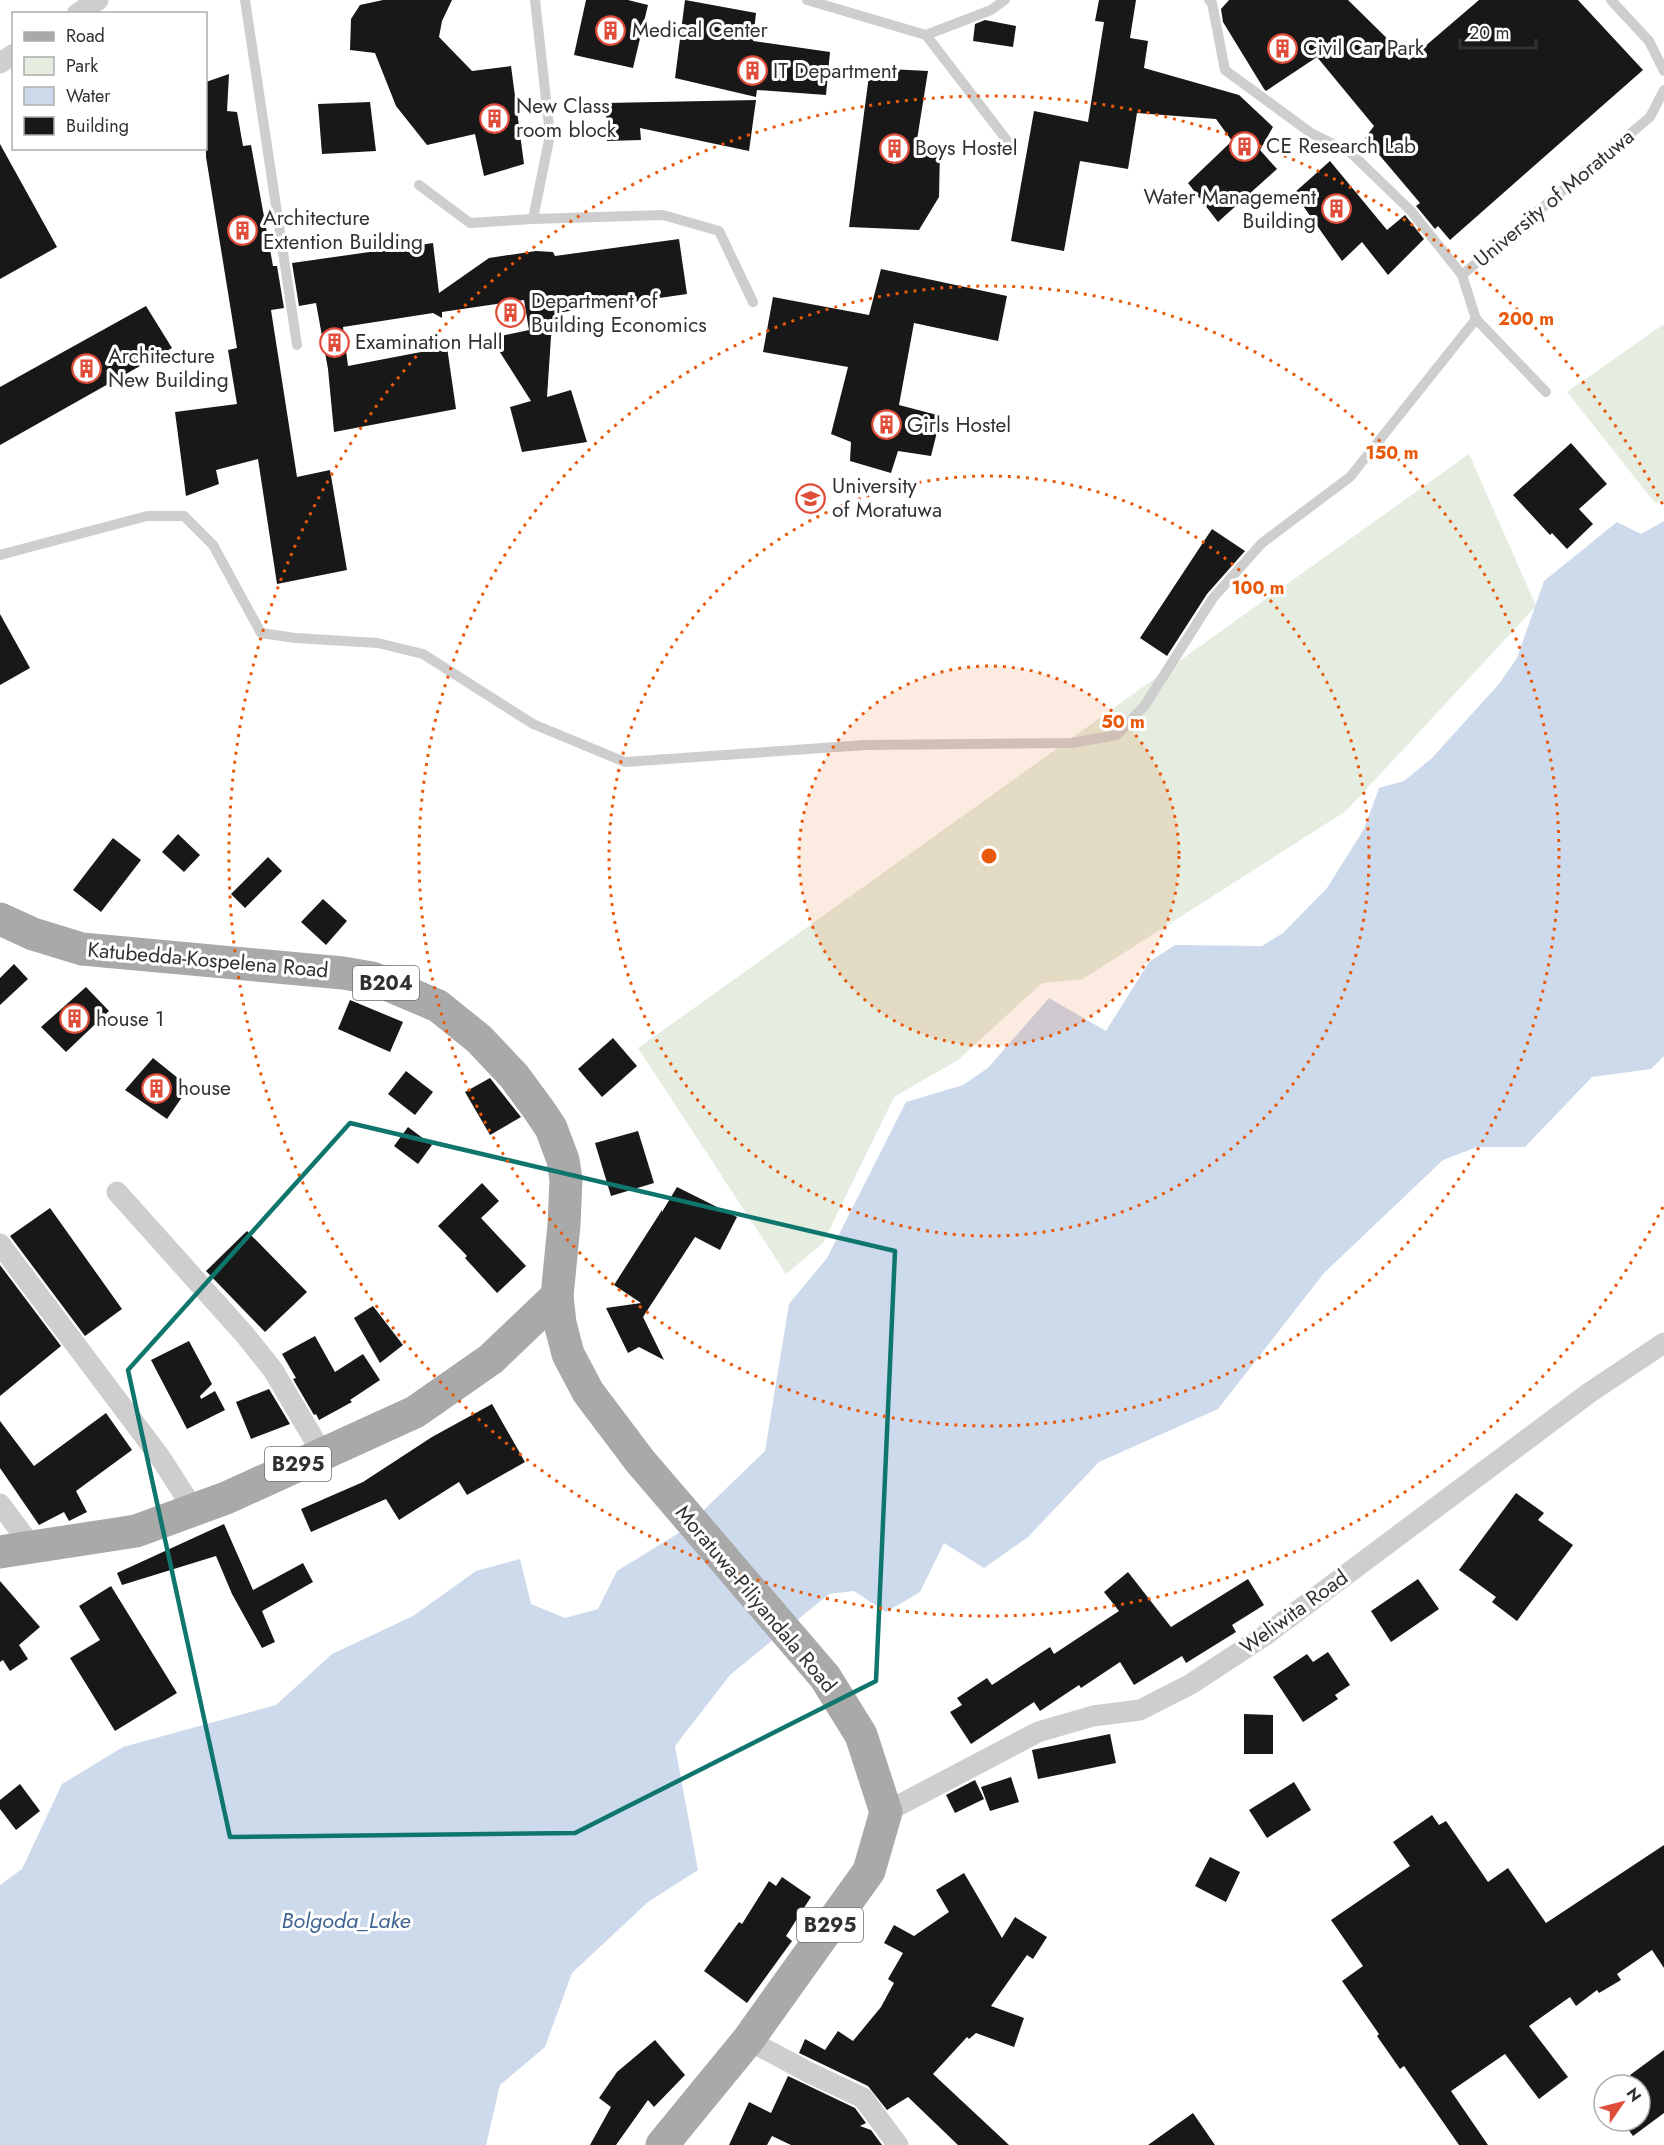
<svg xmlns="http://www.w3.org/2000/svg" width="1664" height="2145" viewBox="0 0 1664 2145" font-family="Jost,sans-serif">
<rect width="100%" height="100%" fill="#fff"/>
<!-- green -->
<g fill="#e4ede0">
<path d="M1664,324V501L1655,503L1567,392Z"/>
<path d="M1469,454L1536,606L1346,811L1083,979L1042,983L958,1060L894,1097L823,1243L786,1274L638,1048Z"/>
</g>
<!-- water -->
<path fill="#cddaec" d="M1664,521V1056L1651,1069L1592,1077L1525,1147H1477L1443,1160L1324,1273L1218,1409L1099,1462L1028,1537L984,1568L944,1543L920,1592L886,1612L854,1591L829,1594L730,1675L675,1746L698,1870L648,1902L572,1973L545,2047L500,2085L486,2145H0V1885L22,1869L62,1784L123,1747L276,1705L332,1654L413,1616L476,1571L520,1559L531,1604L565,1618L598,1609L617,1571L682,1531L765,1451L789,1304L827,1258L906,1102L963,1085L988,1068L1049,998L1106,1031L1149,962L1175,945L1262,946L1283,933L1327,888L1364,829L1379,788L1404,781L1432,758L1499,684L1517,658L1544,581L1617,522L1641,534Z"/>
<!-- building -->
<g fill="#181818">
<path d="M383,0H452L442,21L439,37L472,71L511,66L524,164L484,176L475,134L427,145L396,106L375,53L350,50L351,19L360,5Z"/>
<path d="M586,0H628L648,5L633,68L574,55Z"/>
<path d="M685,0L756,13L753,41L830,52L826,95L757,90L756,97L675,78Z"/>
<path d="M1099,0H1136L1130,38L1148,41L1144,68L1239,95L1273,127L1260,150L1277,169L1218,222L1188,183L1232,141L1216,119L1137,113L1128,169L1080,161L1064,251L1011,241L1034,111L1088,122L1104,22L1095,21Z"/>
<path d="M1229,0H1348L1409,60L1479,0H1578L1643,70L1450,240L1438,226L1435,229L1416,206L1420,203L1365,138L1374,126L1317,57L1266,91L1264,89L1223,22L1221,9Z"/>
<path d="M985,20L1016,26L1013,47L973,41L975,24Z"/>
<path d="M870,68L928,71L916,146L940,150L939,197L919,230L849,227Z"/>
<path d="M229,74L227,111L237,112L243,146L251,145L273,266H277L284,308L271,310L297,477L330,470L347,570L277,584L258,459L216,470L219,484L186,496L175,412L237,404L228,350L237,348L206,157V82Z"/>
<path d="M756,100L749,151L640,128L641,140L607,141L606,103Z"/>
<path d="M370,102L376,151L322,154L318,104Z"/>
<path d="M0,144L57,247L0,279Z"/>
<path d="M1330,161L1387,230L1405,215L1424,239L1388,275L1362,242L1342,261L1294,193Z"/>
<path d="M679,239L687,294L556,313L551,337L547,397L571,390L587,442L522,452L510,407L531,401L491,338L529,330L524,300L442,312V318L433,313L343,327L348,366L447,347L456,409L334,432L328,369L316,303L299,306L292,263L433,243L439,293L489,258L536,251L553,252L555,256Z"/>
<path d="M881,269L1007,296L998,341L914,323L899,405L941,416L931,456L898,451L891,473L850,461L851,442L831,434L848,367L763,352L773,297L869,315Z"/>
<path d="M146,306L172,348L0,445V387Z"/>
<path d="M1571,443L1607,484L1579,509L1593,524L1567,549L1552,533L1550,535L1513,495Z"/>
<path d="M1212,529L1245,551L1207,594L1167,656L1140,638Z"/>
<path d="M0,614L30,668L0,685Z"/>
<path d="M178,834L200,855L184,872L162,852Z"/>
<path d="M113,838L141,860L101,912L73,890Z"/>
<path d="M268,857L282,871L245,908L231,894Z"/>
<path d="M323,899L347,921L326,945L301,922Z"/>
<path d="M14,964L28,979L0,1005V978Z"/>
<path d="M86,987L109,1011L66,1052L41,1027Z"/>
<path d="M350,1000L403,1022L390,1052L338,1029Z"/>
<path d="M613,1038L637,1066L602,1097L578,1069Z"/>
<path d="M153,1058L189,1087L167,1119L125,1090Z"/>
<path d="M406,1071L433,1092L415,1115L388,1094Z"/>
<path d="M490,1078L521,1117L490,1135L465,1092Z"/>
<path d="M408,1127L432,1145L418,1164L394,1146Z"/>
<path d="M638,1131L654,1183L611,1196L595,1143Z"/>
<path d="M482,1183L499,1201L481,1218L526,1266L497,1293L465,1258L467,1256L438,1226Z"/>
<path d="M677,1187L737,1217L720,1250L695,1237L643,1317L664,1360L639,1347L628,1353L606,1308L641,1303L614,1285L662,1210V1212Z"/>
<path d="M50,1208L122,1309L85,1336L10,1236Z"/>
<path d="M247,1231L307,1292L265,1332L206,1271Z"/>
<path d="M0,1265L61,1346L0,1396Z"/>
<path d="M373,1306L403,1345L380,1363L354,1318Z"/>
<path d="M315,1336L335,1372L363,1354L380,1380L350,1400L352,1402L319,1420L316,1414L314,1415L293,1379L296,1378L282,1354Z"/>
<path d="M189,1341L212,1384L200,1396L201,1399L215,1391L225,1410L187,1429L151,1360Z"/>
<path d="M269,1389L290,1424L251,1439L236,1402Z"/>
<path d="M492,1404L525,1462L467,1495L459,1482L399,1520L386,1499L311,1532L301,1509L363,1482L432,1437Z"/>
<path d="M106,1413L132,1450L76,1491L87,1512L69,1521L64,1512L39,1525L0,1468V1421L34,1466Z"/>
<path d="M1516,1493L1544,1513L1538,1520L1573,1545L1517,1621L1492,1602L1496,1597L1459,1570Z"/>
<path d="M224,1524L253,1590L303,1563L313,1582L262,1611L275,1642L262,1648L232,1594L216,1556L122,1585L117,1573Z"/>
<path d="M1128,1572L1171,1627L1248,1579L1264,1605L1232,1625L1236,1632L1186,1663L1182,1656L1134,1685L1120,1662L1081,1688L1079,1685L1040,1711L1034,1702L971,1744L950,1712L962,1705L957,1698L987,1678L992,1685L1050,1647L1054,1654L1119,1611L1104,1592Z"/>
<path d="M1418,1579L1439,1609L1391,1642L1371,1611Z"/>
<path d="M0,1581L40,1627L19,1645L28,1659L10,1671L3,1660L0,1662Z"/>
<path d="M111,1586L177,1693L115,1731L70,1658L100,1640L79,1606Z"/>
<path d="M1328,1652L1350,1685L1335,1695L1338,1699L1303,1722L1273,1677L1307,1654L1313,1662Z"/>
<path d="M1244,1714L1273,1715V1754H1244Z"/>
<path d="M1110,1734L1116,1763L1038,1779L1032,1750Z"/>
<path d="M1011,1777L1019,1802L990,1811L981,1787Z"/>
<path d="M975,1780L984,1799L955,1813L946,1795Z"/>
<path d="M1294,1782L1311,1810L1267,1838L1249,1810Z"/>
<path d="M20,1784L40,1811L16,1830L0,1809V1800Z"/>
<path d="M1432,1815L1439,1825L1446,1821L1488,1882L1508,1868L1546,1923L1664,1845V1968L1652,1950L1617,1974L1621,1980L1599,1993L1597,1990L1576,2006L1570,1997L1529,2026L1568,2077L1539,2099L1505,2054L1451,2091L1488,2145H1459L1404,2066L1400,2069L1377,2036L1379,2034L1342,1981L1363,1966L1331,1920L1410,1866L1393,1842Z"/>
<path d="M1210,1857L1240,1872L1226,1902L1195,1886Z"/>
<path d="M964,1873L1002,1938L1015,1917L1047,1937L1033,1959L1027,1955L991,2006L1024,2018L1014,2047L976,2033L969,2039L967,2037L933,2074L1009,2145H958L908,2097L887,2110L868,2086L799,2053L805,2039L825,2050L838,2031L853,2041L881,2007L894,1983L888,1979L903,1953L884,1943L894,1925L914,1936L949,1912L936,1890Z"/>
<path d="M782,1877L811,1897L786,1936L792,1941L747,2003L704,1971L739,1922L742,1924L769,1881L776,1886Z"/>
<path d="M655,2040L685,2075L654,2107L648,2100L616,2145H590L611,2107L599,2098L617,2072Z"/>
<path d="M1664,2050V2113L1633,2136L1622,2121H1640V2085H1623L1633,2078L1630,2075Z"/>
<path d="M788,2076L855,2108L866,2123L860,2126L871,2130L882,2145H791L772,2136L767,2145H729L749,2102L771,2113Z"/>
<path d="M1193,2113L1215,2145H1148Z"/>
</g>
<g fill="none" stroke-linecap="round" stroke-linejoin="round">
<!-- service -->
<g stroke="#cecece" stroke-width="10">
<path d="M245,0L297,345"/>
<path d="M807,0L926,35L991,10L1005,0"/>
<path d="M1209,0L1212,3L1225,70L1311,133L1351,153L1411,211L1462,275L1476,319L1546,392"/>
<path d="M1611,0L1649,41L1664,71"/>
<path d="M926,35L1009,143"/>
<path d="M419,185L470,223L533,219L550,135L535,0"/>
<path d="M533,219L663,215L719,231L753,302"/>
<path d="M1462,275L1650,117L1664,90"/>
<path d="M0,555L147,516H184L213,545L261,633L295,638L378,643L423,654L533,724L625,762L865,745L1071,743L1117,735L1145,705L1213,598L1262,543L1350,477L1476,319"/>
</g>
<!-- minor -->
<g stroke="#cecece" stroke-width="21">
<path d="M77,14L98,0"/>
<path d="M0,63L14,54"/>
<path d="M117,1192L245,1335L273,1370L322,1453"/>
<path d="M0,1244L160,1457L194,1510"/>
<path d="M0,1504L32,1547"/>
<path d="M886,1812L1038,1732L1093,1716L1140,1710L1191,1684L1264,1636L1589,1393L1664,1343"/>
<path d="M748,2040L808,2072L863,2098L898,2145"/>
</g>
<!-- primary -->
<g stroke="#a9a9a9" stroke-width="33">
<path d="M0,919L33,934L82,949L343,973L372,978L438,1006L479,1039L514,1076L539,1110L551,1128L563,1160L566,1180L564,1225L557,1296L560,1323L568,1354L588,1392L640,1461L825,1677L861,1735L886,1812L869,1871L748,2040L662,2145"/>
<path d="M0,1552L136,1531L226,1498L415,1412L491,1359L557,1296"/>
</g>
</g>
<!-- marked area -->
<path fill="none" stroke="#0f766e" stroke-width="4.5" stroke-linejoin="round" d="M350,1123L895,1251L876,1681L575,1833L230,1837L128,1370Z"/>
<!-- distance rings -->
<circle cx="989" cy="856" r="190" fill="#e8590c" fill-opacity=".12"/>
<g fill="none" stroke="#e8590c" stroke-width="3" stroke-dasharray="3 6">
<circle cx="989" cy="856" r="190"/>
<circle cx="989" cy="856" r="380"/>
<circle cx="989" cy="856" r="570"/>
<path d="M1663 1207A760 760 0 1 1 1663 505"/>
</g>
<!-- icons -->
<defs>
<symbol id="building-ring" viewBox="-11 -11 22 22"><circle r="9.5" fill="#fff" stroke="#e04d3a" stroke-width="1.5"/><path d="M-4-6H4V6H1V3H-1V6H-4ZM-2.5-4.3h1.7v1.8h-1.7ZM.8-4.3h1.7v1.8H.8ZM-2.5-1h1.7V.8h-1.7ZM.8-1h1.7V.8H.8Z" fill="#e04d3a"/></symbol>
<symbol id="university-ring" viewBox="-11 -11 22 22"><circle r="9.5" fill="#fff" stroke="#e04d3a" stroke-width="1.5"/><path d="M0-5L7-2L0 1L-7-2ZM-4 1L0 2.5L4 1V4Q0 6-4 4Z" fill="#e04d3a"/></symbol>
</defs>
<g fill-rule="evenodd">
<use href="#building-ring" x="594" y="14" width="33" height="33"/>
<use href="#building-ring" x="1266" y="32" width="33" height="33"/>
<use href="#building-ring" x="736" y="54" width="33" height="33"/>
<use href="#building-ring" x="478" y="102" width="33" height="33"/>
<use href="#building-ring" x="1228" y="130" width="33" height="33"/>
<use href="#building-ring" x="878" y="132" width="33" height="33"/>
<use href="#building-ring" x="1320" y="192" width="33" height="33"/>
<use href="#building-ring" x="226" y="214" width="33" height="33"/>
<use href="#building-ring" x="494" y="296" width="33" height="33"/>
<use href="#building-ring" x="318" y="326" width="33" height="33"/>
<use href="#building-ring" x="70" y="352" width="33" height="33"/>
<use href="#building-ring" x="870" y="408" width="33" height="33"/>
<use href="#university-ring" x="794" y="482" width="33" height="33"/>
<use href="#building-ring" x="58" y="1002" width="33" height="33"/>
<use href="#building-ring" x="140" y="1072" width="33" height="33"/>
</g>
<g text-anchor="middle" stroke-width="6" stroke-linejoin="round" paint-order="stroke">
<!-- shield labels -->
<g fill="#fff" stroke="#6f6f6f" stroke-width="1.5">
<rect x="353" y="966" width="66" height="34" rx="4.5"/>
<rect x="265" y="1447" width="66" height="34" rx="4.5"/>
<rect x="797" y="1908" width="66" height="34" rx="4.5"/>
</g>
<g font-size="20" font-weight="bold" fill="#313131">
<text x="386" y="990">B204</text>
<text x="298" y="1471">B295</text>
<text x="830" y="1932">B295</text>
</g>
<!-- poi labels -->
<g font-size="21" fill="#313131" stroke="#fff" text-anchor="start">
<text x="632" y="37">Medical Center</text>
<text x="1303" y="55">Civil Car Park</text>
<text x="773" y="78">IT Department</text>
<text x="516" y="113">New Class<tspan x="516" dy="24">room block</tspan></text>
<text x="1266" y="153">CE Research Lab</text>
<text x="915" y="155">Boys Hostel</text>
<text x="1316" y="204" text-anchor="end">Water Management<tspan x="1316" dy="24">Building</tspan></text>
<text x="263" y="225">Architecture<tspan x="263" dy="24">Extention Building</tspan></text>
<text x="531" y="308">Department of<tspan x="531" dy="24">Building Economics</tspan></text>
<text x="355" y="349">Examination Hall</text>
<text x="108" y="363">Architecture<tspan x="108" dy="24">New Building</tspan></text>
<text x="907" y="432">Girls Hostel</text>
<text x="832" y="493">University<tspan x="832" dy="24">of Moratuwa</tspan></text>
<text x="96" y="1026">house 1</text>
<text x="178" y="1095">house</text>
</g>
<!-- street labels -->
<g font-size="21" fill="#313131" stroke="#fff">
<text transform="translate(1554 198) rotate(-40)" y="7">University of Moratuwa</text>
<text transform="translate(208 960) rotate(5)" y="7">Katubedda-Kospelena Road</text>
<text transform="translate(756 1599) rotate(50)" y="7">Moratuwa-Piliyandala Road</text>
<text transform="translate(1294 1612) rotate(-36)" y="7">Weliwita Road</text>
</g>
<!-- water labels -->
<g font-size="22" font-style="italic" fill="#406392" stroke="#fff">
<text x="346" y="1928">Bolgoda_Lake</text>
</g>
</g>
<circle cx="989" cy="856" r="9" fill="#e8590c" stroke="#fff" stroke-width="3"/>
<g font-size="18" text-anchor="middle" font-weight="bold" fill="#e8590c" stroke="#fff" stroke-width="6" stroke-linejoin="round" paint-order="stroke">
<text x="1526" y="325">200 m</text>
<text x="1392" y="459">150 m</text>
<text x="1258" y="594">100 m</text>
<text x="1123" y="728">50 m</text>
</g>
<!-- legend -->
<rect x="12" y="12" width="195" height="138" fill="#ffffff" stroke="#adadad" stroke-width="1.5"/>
<rect x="24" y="32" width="30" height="9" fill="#a9a9a9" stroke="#adadad" stroke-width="1.5"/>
<text x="66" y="42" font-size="18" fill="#313131">Road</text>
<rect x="24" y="57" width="30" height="18" fill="#e4ede0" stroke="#adadad" stroke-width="1.5"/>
<text x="66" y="72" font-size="18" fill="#313131">Park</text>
<rect x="24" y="87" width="30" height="18" fill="#cddaec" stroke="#adadad" stroke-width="1.5"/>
<text x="66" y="102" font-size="18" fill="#313131">Water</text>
<rect x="24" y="117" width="30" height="18" fill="#181818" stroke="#adadad" stroke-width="1.5"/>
<text x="66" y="132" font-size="18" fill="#313131">Building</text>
<!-- north arrow -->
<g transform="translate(1622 2103) rotate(55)"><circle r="28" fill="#ffffff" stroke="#adadad" stroke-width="1.5"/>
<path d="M0-4.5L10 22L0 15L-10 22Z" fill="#e04d3a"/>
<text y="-9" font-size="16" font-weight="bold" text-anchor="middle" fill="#313131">N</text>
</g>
<!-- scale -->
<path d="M1460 39v9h76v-9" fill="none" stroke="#313131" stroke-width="3"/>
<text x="1469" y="39" font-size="18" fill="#313131" stroke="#ffffff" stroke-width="4.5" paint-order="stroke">20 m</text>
</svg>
